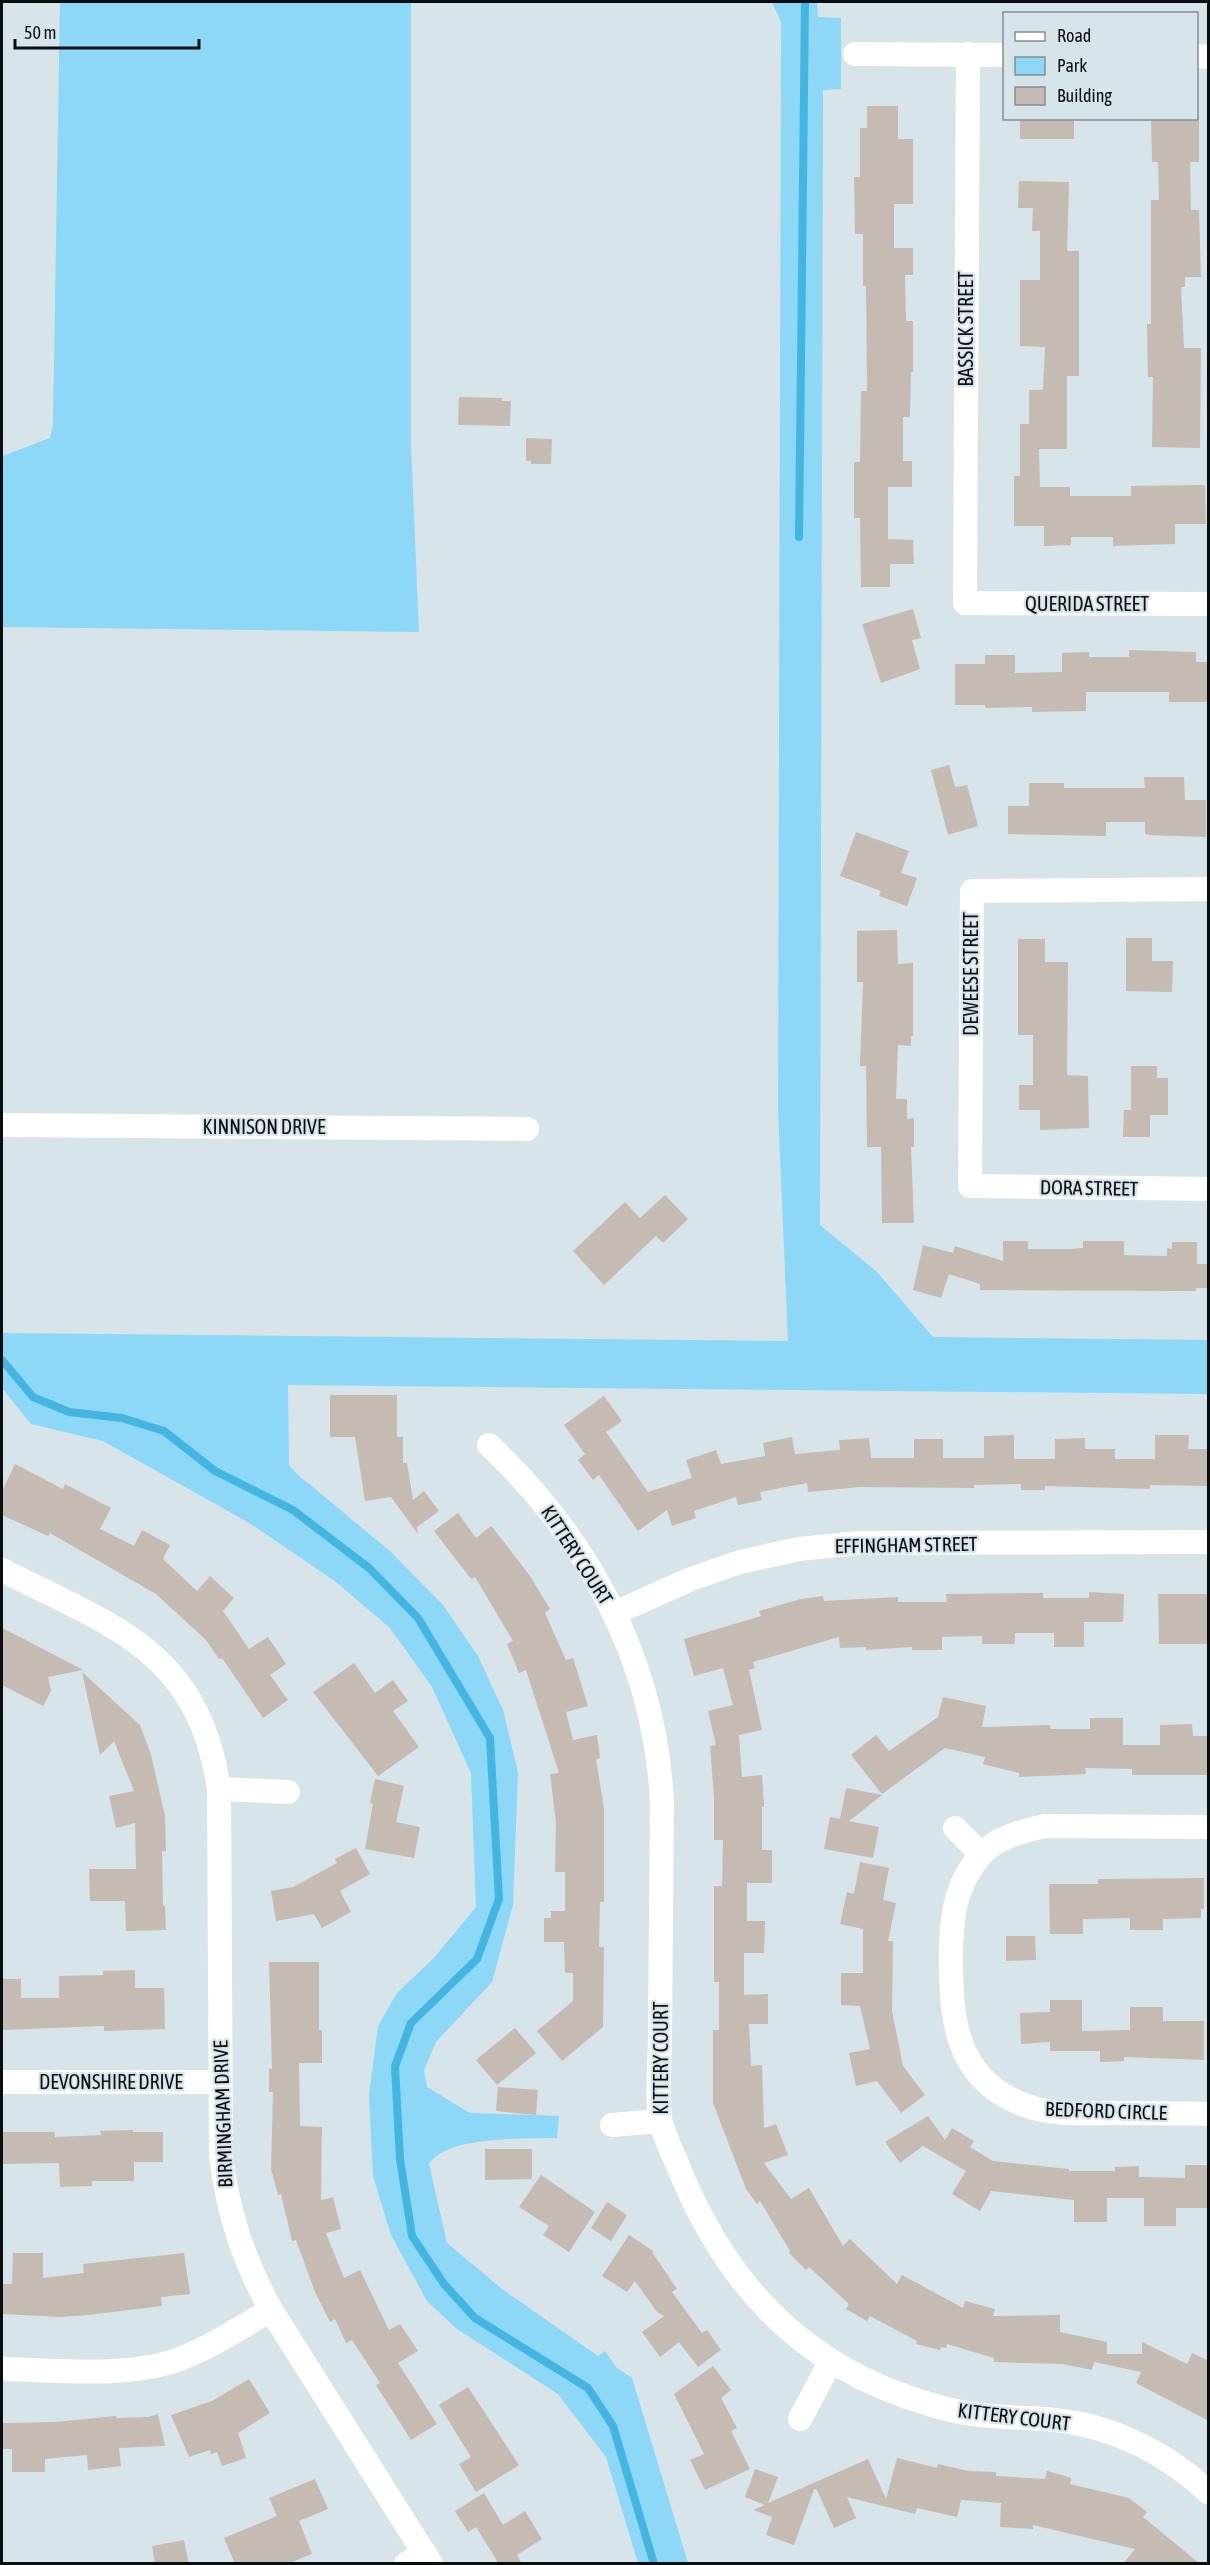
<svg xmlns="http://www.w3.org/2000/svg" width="1210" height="2565" viewBox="0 0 1210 2565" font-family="'Asap Condensed',sans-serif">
<rect width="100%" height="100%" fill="#d7e4ea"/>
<!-- green -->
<g fill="#8dd7f7">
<path d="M60,2H411V445L419,632L2,627V456L50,438L53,424Z"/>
<path d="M772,2H817L818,17L841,18V89L823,90L820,1225L877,1272L933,1337L1208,1340V1394L288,1385L289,1465L297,1474L391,1552L443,1605L478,1656L503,1710L518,1772L513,1905L492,1982L436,2042L424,2070L427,2087L470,2113L559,2116L557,2138C525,2139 447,2135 429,2164L447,2243L502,2289L598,2356L605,2351L617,2368L632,2378L688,2563H638L606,2457L558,2394L457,2329L427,2301L391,2235L373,2176L369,2095L378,2026L397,1993L434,1958L476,1907L471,1773L432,1687L390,1628L336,1582L251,1524L103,1441L31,1424L2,1388V1333L788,1341L778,1109L781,22Z"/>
</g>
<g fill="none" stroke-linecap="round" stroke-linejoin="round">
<!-- stream -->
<g stroke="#43b5e0" stroke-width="8">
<path d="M799,537L805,2"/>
<path d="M2,1360L33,1397L69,1412L122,1418L164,1431L215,1471L293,1510L369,1568L418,1618L490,1738L499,1899L477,1959L411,2023L395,2066L400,2159L412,2236L444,2284L475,2318L588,2388L613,2426L654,2564"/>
</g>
</g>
<!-- building -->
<g fill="#c5bbb2">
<path d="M867,106H898V139H913V204H894V248H913V275H905L906,321H913V372H911L910,417H903V461H912V487H888V539L913,540L914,564H890V587H861L860,518H854V462H860L861,391H867L866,286H863V234H855L854,177H860V128H867Z"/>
<rect x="1020" y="118" width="54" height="21"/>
<path d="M1151,118H1199V162H1190L1191,210H1199L1201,277H1185V287H1181L1184,348H1201L1200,448L1152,447L1153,377H1148L1147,324H1151V200H1159L1158,162H1152Z"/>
<path d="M1019,181L1069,182L1067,251H1079V376H1067V449H1039L1040,487H1070V496H1131V486L1205,485L1206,524H1175V544L1113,546V537H1071V545L1044,546V526H1014V476H1020V424H1029V390H1043L1045,347L1020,346V280H1040V231H1032L1033,208H1018Z"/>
<path d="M459,397L502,398V401H511L510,426L458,425Z"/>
<path d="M526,438L552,439L551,464H531V461H526Z"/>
<path d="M913,609L921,638L912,640L920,669L881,683L862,624Z"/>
<path d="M1129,650L1196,652V662H1209L1207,702H1169V692H1086V711L1032,712V707L985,708V705H955V664H985V655H1015V673L1062,672V653L1089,652V657H1129Z"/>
<path d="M949,765L955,787L967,785L978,826L948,835L931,770Z"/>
<path d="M1144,777H1184L1185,800H1206V837L1149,835L1145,834V822H1106V836L1008,834V806H1029V783H1064V788H1145Z"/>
<path d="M856,832L909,851L901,873L917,878L907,906L879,896L881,891L840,876Z"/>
<path d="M897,930L898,964L913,963V1036H911V1046L898,1045L896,1099H907V1119L914,1118V1147H911L914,1223H882L881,1147H867L866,1066H860L863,982H857V931Z"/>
<path d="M1126,938H1152V961H1173L1172,992L1126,991Z"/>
<path d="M1018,939H1045V962H1068L1067,1075L1088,1076L1089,1128L1040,1130V1110H1019V1085H1033V1035H1018Z"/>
<path d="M1131,1066H1157V1078H1168V1115H1150V1137H1123L1124,1110H1131Z"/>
<path d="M665,1195L688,1219L663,1243L656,1236L604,1285L573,1251L625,1202L640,1218Z"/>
<path d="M1003,1241H1028V1249H1070L1083,1248V1241H1124V1255L1167,1256V1248L1172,1249V1242H1197V1264H1209V1288H1196V1291L980,1290V1284L949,1274L941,1298L913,1290L923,1245L953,1253L955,1246L1003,1261Z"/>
<path d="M330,1395H397V1437H403V1463H407L413,1500L424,1491L439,1511L417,1527L418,1534L391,1497L365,1501L355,1437H330Z"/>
<path d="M604,1396L622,1421L606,1432L648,1492L692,1478L686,1460L716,1450L721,1464L765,1456L763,1443L792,1437L795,1454L840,1450L839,1440L869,1438L871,1458H914V1439H943V1458H984V1436L1014,1435V1459H1055V1439L1085,1438V1449H1115V1459H1155V1435H1189L1188,1449H1209V1486L1150,1485V1489L1045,1486V1490H1021V1484L974,1485V1488L860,1487L808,1492L807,1483L760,1492L762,1500L738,1505L736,1497L694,1511L696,1518L672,1526L667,1510L638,1531L599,1475L593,1480L578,1460L585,1454L564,1425Z"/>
<path d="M15,1464L63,1489L65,1484L111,1508L100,1529L134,1546L142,1530L170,1545L163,1559L197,1591L210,1576L234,1598L223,1611L249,1649L268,1637L286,1664L270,1675L288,1700L263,1718L222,1658L219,1659L206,1640L156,1594L50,1533L48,1536L2,1515V1491Z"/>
<path d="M458,1513L476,1538L491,1526L493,1528L530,1576L550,1609L545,1613L566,1660L573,1658L588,1706L566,1712L573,1740L597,1735L600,1758L596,1759L604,1809V1902H600L599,1947H604L603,2027L562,2061L537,2031L573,2001V1973H565L564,1942H544V1918H551V1911H565V1872H555L556,1822L550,1774L559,1773L526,1670L519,1673L507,1644L513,1641L475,1577L471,1579L434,1531Z"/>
<path d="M1089,1592L1124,1594L1123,1622H1084V1647H1054V1633H1015V1644H982V1636L942,1637V1650H912V1647L866,1650V1647L840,1648L839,1637L753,1662L755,1668L749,1670L762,1730L739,1735L742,1777L762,1775L764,1807H762V1850H772V1883H747V1921H765L764,1953H744V1995L768,1994V2024H749L751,2066L762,2065L764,2128L776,2124L788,2155L764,2163L791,2199L809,2188L843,2246L850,2239L897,2284L902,2275L963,2308L965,2301L995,2309L993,2316L1060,2315V2332L1107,2342V2354H1142V2342L1187,2364L1192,2353L1209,2361V2421L1136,2383L1141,2372L1094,2362L1092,2370L1063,2364L994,2362V2358L947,2344L946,2348L941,2347L940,2350L916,2344L917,2341L870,2316L867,2321L846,2309L849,2304L809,2267L806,2270L789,2253L790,2251L760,2201L757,2204L746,2189L713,2103V2030H719V1982H714V1886H722L723,1840H714V1797L710,1746L716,1745L708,1711L733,1705L723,1668L694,1676L684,1639L761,1616L759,1611L801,1599L823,1596L824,1601L898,1597V1602H947L946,1594L1043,1593V1598H1089Z"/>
<path d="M1158,1594H1209V1644H1159Z"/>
<path d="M2,1628L22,1638L83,1670L48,1677L51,1691L43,1706L2,1685Z"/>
<path d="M354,1663L375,1693L393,1680L408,1701L393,1711L419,1747L378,1776L313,1692Z"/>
<path d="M82,1672L140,1725L151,1755L165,1816L166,1851H162L163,1906H165L166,1930L126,1931L125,1901H90L89,1869H136L135,1823L116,1828L109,1796L134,1791L114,1741L100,1755Z"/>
<path d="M943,1697L986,1706L982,1727L1050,1725L1051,1729H1090V1718H1123V1745H1160V1725L1192,1724L1193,1736H1209V1775H1132V1769L1085,1768L1086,1774L1019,1777V1773L983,1764L985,1757L945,1748L882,1794L851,1755L876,1735L889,1751L938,1717Z"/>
<path d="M375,1779L404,1786L396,1822L420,1827L414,1858L365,1849L373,1804L370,1803Z"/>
<path d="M846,1788L882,1795L849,1821L879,1827L873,1858L824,1849L830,1817L840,1819Z"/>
<path d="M356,1848L370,1874L340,1891L351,1912L322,1928L314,1914L276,1921L271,1891L293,1887L337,1863L335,1859Z"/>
<path d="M860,1862L889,1868L883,1900L896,1903L888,1941H893L892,2011L903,2066L925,2095L901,2113L877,2081L856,2086L849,2053L870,2049L860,2006L841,2005V1973H863V1929L840,1924L847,1892L854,1894Z"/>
<path d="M1204,1878V1909H1201V1918L1163,1919V1930H1130V1918L1083,1919V1934H1050L1049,1884H1098V1879Z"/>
<path d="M1006,1936H1035L1036,1960L1006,1961Z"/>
<path d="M269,1962H319V2030H322V2063H299L300,2126L322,2127L321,2200L333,2197L341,2229L326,2233L344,2278L360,2270L389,2330L400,2324L418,2351L398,2363L437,2424L411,2440L376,2385L380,2383L352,2340L346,2343L335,2319L330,2322L315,2292L296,2240L292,2241L281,2194L278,2195L271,2169L273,2092H269V2069H272Z"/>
<path d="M135,1970V1988H164L165,2029L104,2031V2026L2,2030V1979H21V1998H59V1976L103,1975V1971Z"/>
<path d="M1050,2000H1082V2031L1130,2030V2007H1163V2021H1204V2060L1124,2057V2061L1100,2062V2051H1050V2042L1021,2044L1020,2013L1050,2012Z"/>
<path d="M515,2028L536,2053L497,2085L476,2060Z"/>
<path d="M498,2087L538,2090L536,2115L496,2111Z"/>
<path d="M928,2116L945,2140L952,2128L974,2141L970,2147L993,2161L1069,2169V2171H1115V2167L1139,2166V2177L1185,2178V2165H1209V2208H1176V2226H1144V2198H1107V2222H1074V2200L991,2191L980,2211L952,2194L966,2171L923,2146L900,2163L885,2142Z"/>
<path d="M133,2130V2132H163V2162H134V2181H92V2186L60,2187L59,2163L2,2164V2132H55V2137L101,2135L100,2131Z"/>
<path d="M485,2149H532V2179L485,2180Z"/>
<path d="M541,2175L595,2212L569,2252L543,2235L549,2226L519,2207Z"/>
<path d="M607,2202L627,2215L611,2241L591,2228Z"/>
<path d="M629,2235L653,2251L652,2252L677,2289L672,2292L702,2333L707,2330L721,2350L698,2367L679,2342L660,2357L642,2332L664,2316L657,2312L635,2281L627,2292L602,2276Z"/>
<path d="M13,2253H43V2278L84,2273L83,2264L184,2253L190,2294L161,2297L162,2306L88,2315L60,2317L2,2314V2284H12Z"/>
<path d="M713,2366L731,2390L721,2398L737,2428L731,2431L750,2469L705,2490L690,2460L704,2454L674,2394Z"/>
<path d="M249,2379L270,2413L238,2433L246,2458L222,2466L217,2452L211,2454L210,2450L189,2457L171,2415L212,2401Z"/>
<path d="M468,2387L519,2465L476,2492L459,2464L471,2457L439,2405Z"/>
<path d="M158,2414L165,2446L119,2448L121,2466L88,2470L87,2455L45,2459V2472H12V2449H2V2423L55,2422L116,2416L117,2418L148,2417Z"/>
<path d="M897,2458L937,2468L938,2464L968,2471L996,2472V2476L1045,2479L1047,2471L1071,2478L1070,2484L1129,2498L1147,2512L1143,2517L1200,2564H1123L1135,2549L1033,2525V2529L1000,2527L1001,2503L961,2500L957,2517L917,2508L915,2514L847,2497L856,2518L834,2528L817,2490L814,2489L794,2545L766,2535L772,2517L753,2510L765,2505L745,2497L755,2469L778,2477L768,2503L868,2459L886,2499Z"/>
<path d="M315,2479L328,2509L299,2521L312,2554L287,2564H235L224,2538L277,2516L269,2498Z"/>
<path d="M484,2493L503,2525L525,2511L542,2539L517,2555L522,2564H499L476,2527L468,2532L455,2511Z"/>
<path d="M184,2540L189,2564H155L152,2546Z"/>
</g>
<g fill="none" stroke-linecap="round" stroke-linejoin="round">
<!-- minor -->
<g stroke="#fff" stroke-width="24">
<path d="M855,54L1004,55"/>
<path d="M968,54L965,603L1208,604"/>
<path d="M1196,56L1208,57"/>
<path d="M1208,889L972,891L970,1186L1208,1189"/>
<path d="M2,1125L527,1129"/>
<path d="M489,1445C590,1540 656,1664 662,1804C661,1881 661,1958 660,2036C660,2056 656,2106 661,2123C665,2139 674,2155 680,2171C733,2299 818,2379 955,2411C991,2419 1027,2416 1063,2421C1117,2428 1169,2455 1208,2492"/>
<path d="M2,1570C113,1627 198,1649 219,1789L221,2156C228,2213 243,2259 271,2310L431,2564"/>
<path d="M615,1613L691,1579L740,1562L799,1549L859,1543L1208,1542"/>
<path d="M219,1789L288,1792"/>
<path d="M1208,1827L1045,1826C1022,1831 995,1838 980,1856C954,1886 951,1920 951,1958C951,2018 955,2076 1019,2103C1049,2116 1082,2113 1113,2113C1145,2113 1177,2113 1208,2114"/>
<path d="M955,1828L981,1854"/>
<path d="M2,2082H220"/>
<path d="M612,2125L660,2121"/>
<path d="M2,2369C56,2370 126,2378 177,2360C210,2348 241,2327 271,2310"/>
<path d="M800,2419L831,2361"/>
<path d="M406,2564L425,2553"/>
</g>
</g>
<g text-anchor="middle" stroke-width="4.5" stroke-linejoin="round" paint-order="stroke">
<!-- street labels -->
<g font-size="20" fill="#090e10" stroke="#d7e4ea">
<text transform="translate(966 329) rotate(-90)" y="7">BASSICK STREET</text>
<text x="1087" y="611">QUERIDA STREET</text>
<text transform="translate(971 974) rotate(-90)" y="7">DEWEESE STREET</text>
<text x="264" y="1134">KINNISON DRIVE</text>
<text transform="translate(1089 1188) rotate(1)" y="7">DORA STREET</text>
<text transform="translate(906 1545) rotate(-1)" y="7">EFFINGHAM STREET</text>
<text transform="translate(577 1555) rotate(57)" y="7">KITTERY COURT</text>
<text transform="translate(661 2058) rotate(-90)" y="7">KITTERY COURT</text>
<text x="111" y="2089">DEVONSHIRE DRIVE</text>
<text transform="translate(1106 2111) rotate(2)" y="7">BEDFORD CIRCLE</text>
<text transform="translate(223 2114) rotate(-92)" y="7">BIRMINGHAM DRIVE</text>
<text transform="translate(1014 2417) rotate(7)" y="7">KITTERY COURT</text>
</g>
</g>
<!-- border -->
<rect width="1210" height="2565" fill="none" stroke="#090e10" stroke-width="6"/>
<!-- legend -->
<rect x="1003" y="12" width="195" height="108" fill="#d7e4ea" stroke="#858e93" stroke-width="1.5"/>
<rect x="1015" y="32" width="30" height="9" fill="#ffffff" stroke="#858e93" stroke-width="1.5"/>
<text x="1057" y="42" font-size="18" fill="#090e10">Road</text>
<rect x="1015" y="57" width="30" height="18" fill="#8dd7f7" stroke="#858e93" stroke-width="1.5"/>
<text x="1057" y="72" font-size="18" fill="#090e10">Park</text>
<rect x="1015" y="87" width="30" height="18" fill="#c5bbb2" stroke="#858e93" stroke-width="1.5"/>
<text x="1057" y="102" font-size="18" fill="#090e10">Building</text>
<!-- scale -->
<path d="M15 39v9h184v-9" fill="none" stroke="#090e10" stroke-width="3"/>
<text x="24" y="39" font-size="18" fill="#090e10" stroke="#d7e4ea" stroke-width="4.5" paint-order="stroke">50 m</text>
</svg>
